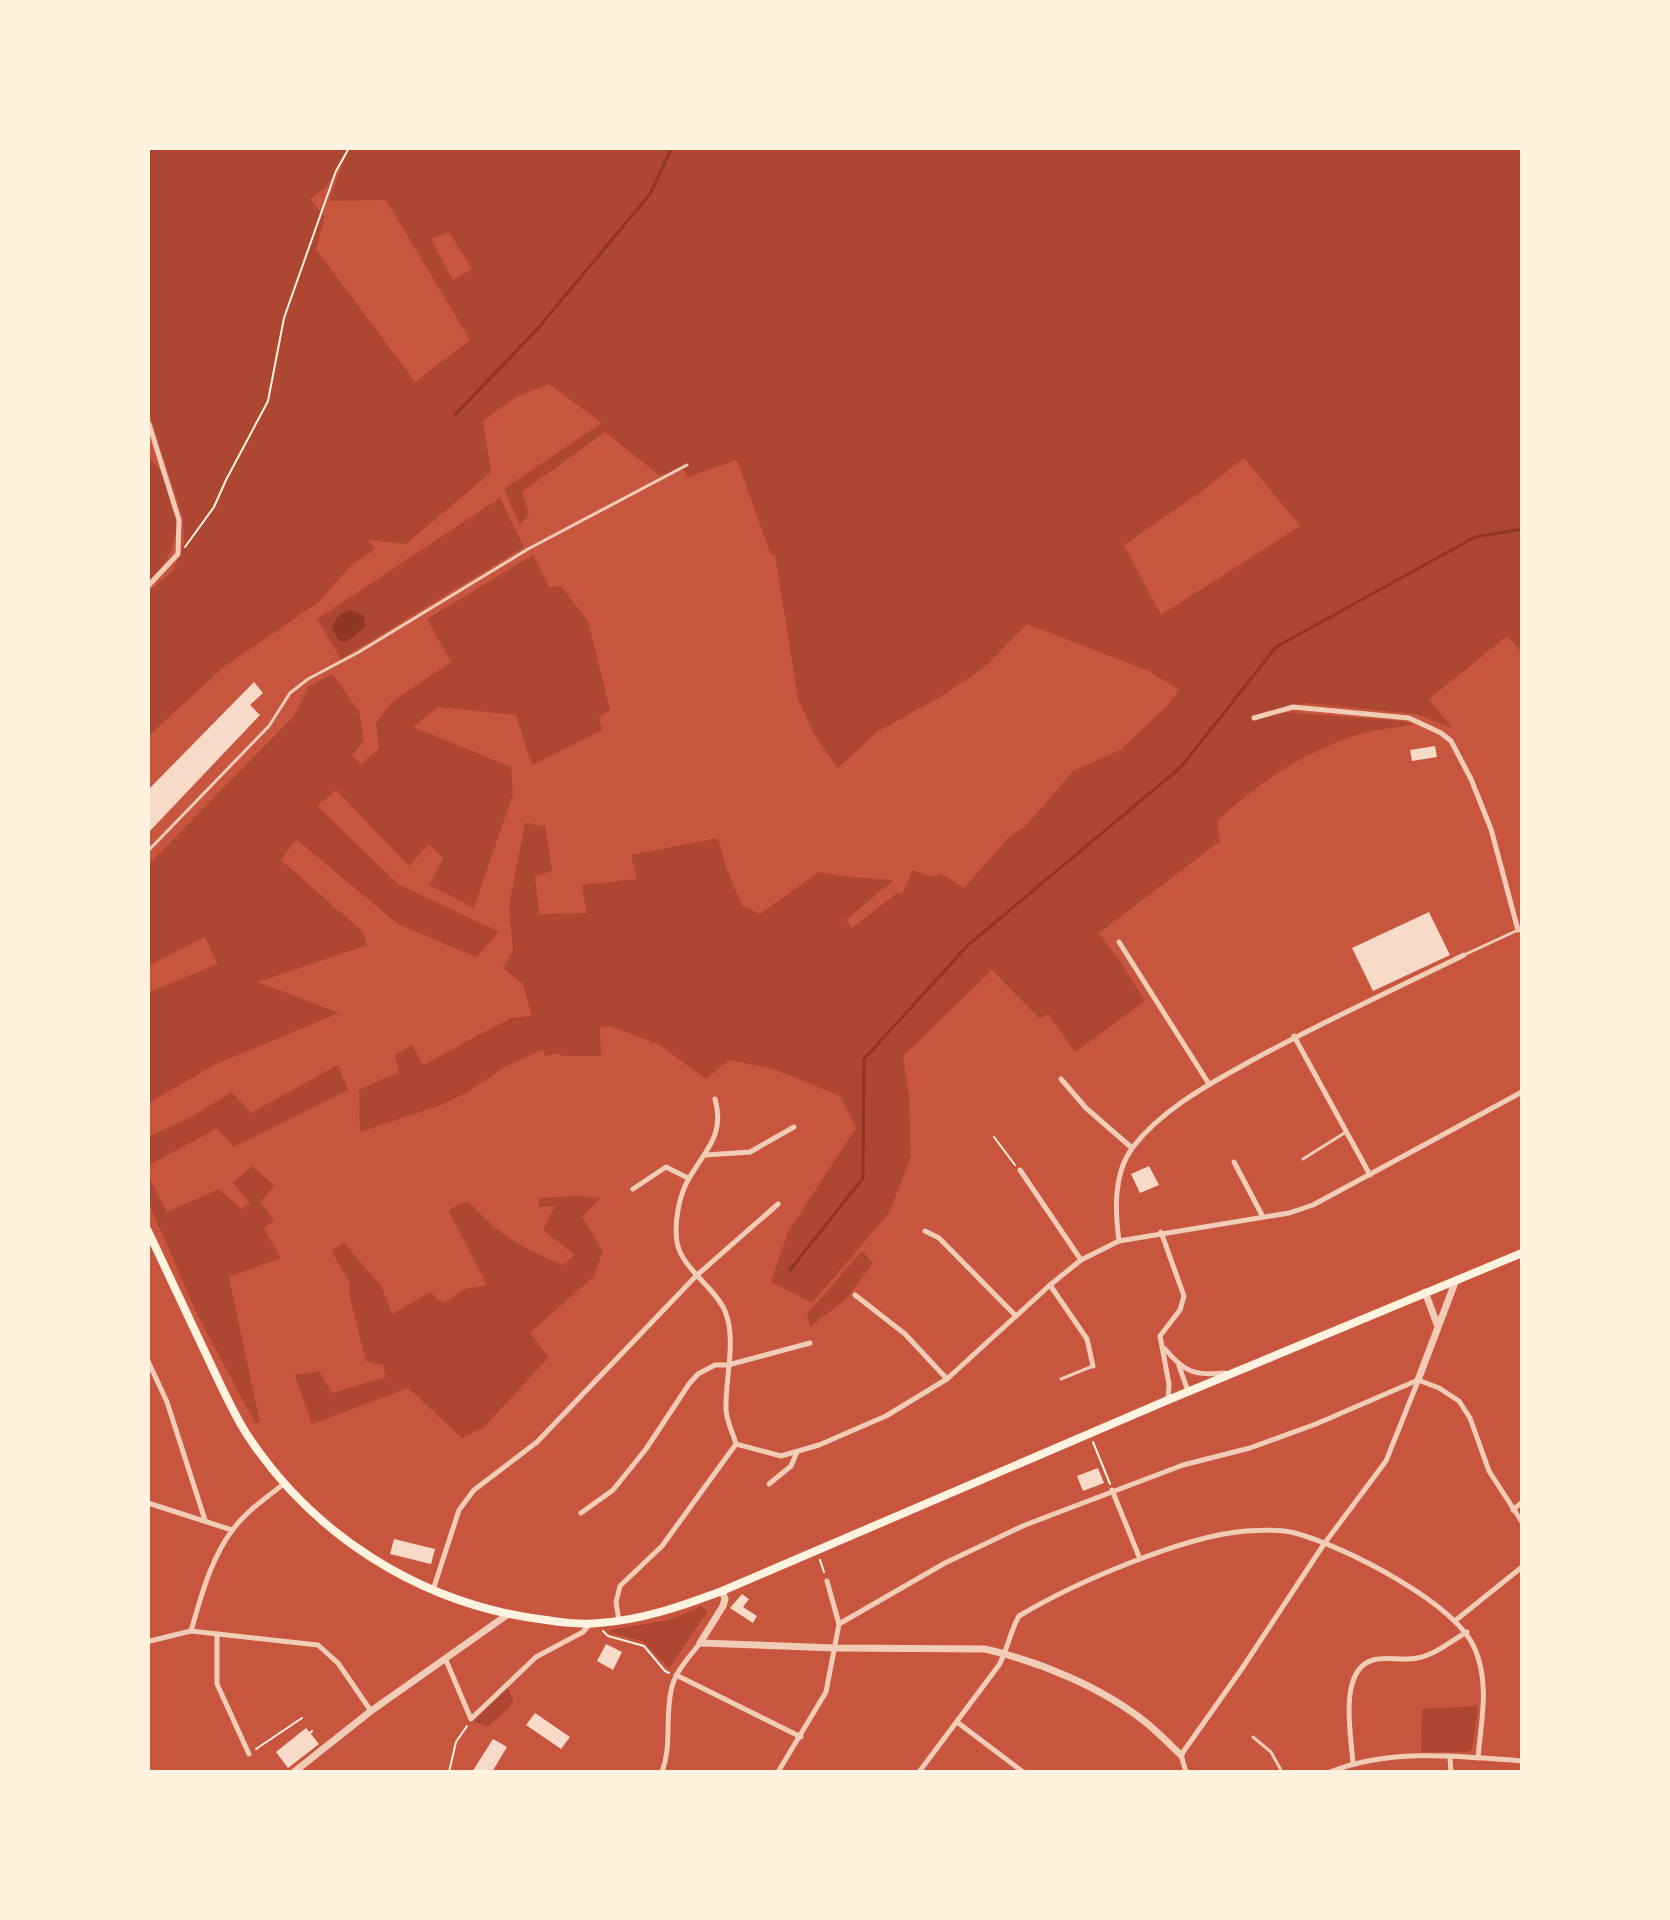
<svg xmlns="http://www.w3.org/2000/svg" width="1670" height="1920" viewBox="0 0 1670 1920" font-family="'PT Sans Narrow',sans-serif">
<rect width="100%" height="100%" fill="#c8553d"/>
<!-- green -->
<g fill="#ae4732" fill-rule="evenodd">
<path d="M148,148H1522V653L1507,636L1429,699L1453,729L1417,714L1304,703L1283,712L1403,721L1414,724C1394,728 1372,730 1353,736C1298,755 1259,783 1217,821L1220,841L1099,933L1120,961L1145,1001L1075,1052L1048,1014L1040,1019L992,970L903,1056L909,1096L911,1157L889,1213L812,1303L771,1282L788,1232L856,1128L840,1096L774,1069L729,1060L706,1079L661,1046L653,1042L651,1045L650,1041L609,1026L600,1027L601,1056H563L557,1053L545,1056L543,1049L503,1068L466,1093L438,1106L360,1132L359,1090L399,1072L395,1055L412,1045L423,1065L511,1018L532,1016L523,984L503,968L513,951L509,906L525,823L545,826L552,871L535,876L539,914L586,913L587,915L582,885L637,879L631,855L718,838L725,864L742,906L760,914L819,872L849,877L894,880L846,920L852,928L897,893L902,894L913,870L933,877L940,873L964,888L1009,837L1026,826L1073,771L1120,750L1168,705L1179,690L1149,671L1027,624L986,666L937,699L878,731L838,768L815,736L798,699L775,554L771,555L737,460L688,477L683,469L659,475L605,432L522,492L529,514L520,525L504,489L602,423L549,384L516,397L483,421L491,472L406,544L369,540L375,549L350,566L319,602L225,666L148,736V592L173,571L184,543L183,519L148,409ZM346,155L329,201L386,200L470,340L415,382L316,249L325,217L310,199L326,187ZM449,232L472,269L453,280L431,239ZM1244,458L1300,526L1161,615L1124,545L1202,491Z"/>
<path d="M148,457C185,492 187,549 148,582Z"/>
<path d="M500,498L524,547L341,659L317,619Z"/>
<path d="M533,555L549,587L561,586L588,621L610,710L599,717L602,730L532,765L516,715L438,707L413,727L511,767L513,794L474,908L429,885L443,858L429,844L409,866L336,790L317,806L398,884L499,932L476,957L398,924L296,839L281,860L363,932L367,945L258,982L339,1013L214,1065L149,1103L148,993L217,964L205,937L148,966V865L294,716L308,687L332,674L359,711L364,741L352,755L360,764L379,749L376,723L392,702L451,662L427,619Z"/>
<path d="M338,1065L348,1090L234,1147L217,1128L148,1166V1137L189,1118L232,1092L251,1113Z"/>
<path d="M252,1166L274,1185L261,1202L274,1220L264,1229L281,1258L229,1277L260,1423H255L197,1314L148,1201V1175L167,1212L219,1189L241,1209L250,1203L233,1183Z"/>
<path d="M577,1196L600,1198L582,1217L603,1251L594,1276L530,1333L549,1357L484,1427L462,1438L408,1388L312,1424L295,1375L319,1371L332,1393L386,1377L383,1365L366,1361L350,1297L349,1282L331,1250L344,1243L382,1287L392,1314L430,1292L443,1303L465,1289L487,1285L448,1210L468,1201C501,1237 518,1245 562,1265L575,1255L543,1230L555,1206L539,1207V1198Z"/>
<path d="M862,1251L873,1263L846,1299L810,1327L807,1314Z"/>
<path d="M702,1606L707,1612L669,1669L643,1641L610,1633V1630L669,1620Z"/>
<path d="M507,1687L513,1700L508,1709L487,1727L473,1721Z"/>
<path d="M1478,1706L1472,1750L1467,1752H1421L1422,1709Z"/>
</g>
<!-- water -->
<path fill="#8f3625" d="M351,610L364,616L365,627L346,642L339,641L332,629C335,617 340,613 351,610Z"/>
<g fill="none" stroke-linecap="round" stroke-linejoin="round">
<!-- stream -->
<g stroke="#8f3625" stroke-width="3">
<path d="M455,415L539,327L650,194L672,148"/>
<path d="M790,1270L863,1178L864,1059L968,945L1181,767L1276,647L1475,537L1522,529"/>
</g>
</g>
<!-- building -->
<g fill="#f7dbc8">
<path d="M254,682L263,693L250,705L260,715L148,833V790Z"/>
<path d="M1435,746L1437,757L1412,761L1410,750Z"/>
<path d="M1429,912L1450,955L1373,991L1352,948Z"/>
<path d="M1149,1166L1159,1185L1140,1193L1131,1174Z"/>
<path d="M1098,1468L1104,1483L1083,1491L1077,1476Z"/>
<path d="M394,1539L435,1549L431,1564L390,1554Z"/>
<path d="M742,1594L749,1599L743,1607L757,1616L753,1623L730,1608Z"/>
<path d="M606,1644L622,1652L613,1670L597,1661Z"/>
<path d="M535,1713L570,1737L561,1749L526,1725Z"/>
<path d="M306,1728L319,1744L288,1768L276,1752Z"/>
<path d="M493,1739L507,1747L492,1772H472Z"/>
</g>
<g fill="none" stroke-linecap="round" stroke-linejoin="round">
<!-- path -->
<g stroke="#fff3e0" stroke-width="2">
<path d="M185,547L214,507L226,480L268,401L284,318L336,171L349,148"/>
<path d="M994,1137L1015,1165"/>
<path d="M1093,1442L1110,1484"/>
<path d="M820,1560L824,1572"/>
<path d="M603,1631L608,1636L644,1646L665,1671L669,1673"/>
<path d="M310,1733L312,1731"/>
<path d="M256,1749L302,1718"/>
<path d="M449,1772L456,1742L467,1726"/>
</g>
<!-- service -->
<g stroke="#f1ccb7" stroke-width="3">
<path d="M148,851L269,726L290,693L308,679L359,652L528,549L687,465"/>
<path d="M1464,955L1518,930"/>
<path d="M1303,1159L1346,1132"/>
<path d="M1061,1379L1093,1366"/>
<path d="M1253,1737L1271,1752L1282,1772"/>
</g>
<!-- minor -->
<g stroke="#f1ccb7" stroke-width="5">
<path d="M148,586L178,554L179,520L149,424"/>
<path d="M1254,718L1293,707L1409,718L1441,733L1451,741L1471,779L1491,829L1518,930L1522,929"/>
<path d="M1119,942L1209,1084"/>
<path d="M1294,1036L1370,1175"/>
<path d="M1061,1079L1086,1108L1132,1148"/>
<path d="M715,1099C725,1135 706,1149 690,1177C679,1194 674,1222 677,1242C681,1268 715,1287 725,1311C737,1340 725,1378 726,1409C726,1420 733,1433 736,1444L781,1456L819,1445L886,1416L947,1379L1050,1285L1081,1260L1119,1241L1289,1213L1313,1205L1522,1092"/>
<path d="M706,1155L750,1152L794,1127"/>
<path d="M1234,1162L1263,1217"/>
<path d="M1020,1170L1081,1260"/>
<path d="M633,1189L666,1167L688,1178"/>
<path d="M925,1231L939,1238L1016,1316"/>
<path d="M1161,1232L1184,1296L1180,1310L1160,1336L1169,1384L1168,1400"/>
<path d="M1119,1241C1115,1211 1113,1173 1133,1147C1160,1112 1202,1088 1240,1067C1313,1026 1389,992 1464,955"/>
<path d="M1050,1285L1087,1339L1093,1366"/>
<path d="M855,1295L905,1334L947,1379"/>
<path d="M1165,1349C1184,1372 1195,1376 1225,1373"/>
<path d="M148,1361L167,1402L205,1520"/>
<path d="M1179,1366L1188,1391"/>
<path d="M1418,1380L1439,1388L1459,1401L1470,1418L1489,1471L1522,1522"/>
<path d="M769,1484L791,1466L797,1452"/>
<path d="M1112,1490L1140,1559"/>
<path d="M148,1503L232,1530"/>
<path d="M1513,1510L1522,1502"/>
<path d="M581,1513L613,1490L646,1449L689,1384L698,1374L715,1365H728L810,1343"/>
<path d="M433,1590L459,1510L474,1490L537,1442L696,1276L778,1204"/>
<path d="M1456,1620L1522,1567"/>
<path d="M619,1621L616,1602L620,1586L662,1546L736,1444"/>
<path d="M839,1624L945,1563L1025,1525L1183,1465L1250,1448L1316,1424L1418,1380"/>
<path d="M191,1631C201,1597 211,1557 234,1528C248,1510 267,1497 285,1483"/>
<path d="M217,1634V1684L249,1754"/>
<path d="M150,1641L191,1631L318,1645L338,1663L371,1711"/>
<path d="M445,1658L471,1719L536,1657L583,1632L589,1625"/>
<path d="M676,1675L801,1737"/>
<path d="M957,1722L1023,1772"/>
<path d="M1450,1758L1451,1772"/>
<path d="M1353,1763C1351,1735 1338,1670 1373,1660C1386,1656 1403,1661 1417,1658C1435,1655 1451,1641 1467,1632"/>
<path d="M662,1772C672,1745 665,1719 671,1691C674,1672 689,1658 700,1643"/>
<path d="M778,1772L826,1692L839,1624L827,1581"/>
<path d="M919,1772L999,1665C1008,1649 1010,1631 1019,1616C1074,1583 1183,1536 1246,1531C1262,1530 1280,1529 1295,1533C1344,1546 1456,1603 1475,1649C1490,1685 1481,1721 1478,1758"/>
<path d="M1186,1772L1181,1755L1241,1670L1324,1544L1386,1461L1418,1381"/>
<path d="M1330,1772C1390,1748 1459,1756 1522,1761"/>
</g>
<!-- tertiary -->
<g stroke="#f1ccb7" stroke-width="7">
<path d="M1425,1292L1437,1324"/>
<path d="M1418,1380L1456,1280"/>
<path d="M722,1591L725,1599L723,1606L700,1643L835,1648L985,1649C1038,1661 1101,1687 1144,1721C1157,1731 1169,1744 1181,1755"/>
<path d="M294,1772L371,1711L507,1615"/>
</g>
<!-- secondary -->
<path stroke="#fff3e0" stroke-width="8" d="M148,1231C167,1271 186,1312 205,1352C218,1379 230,1407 246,1433C312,1535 420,1603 539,1619C559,1622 579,1625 599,1623C642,1620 682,1606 722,1591L1168,1400L1522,1253"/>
</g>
<!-- border -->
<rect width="1670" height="1920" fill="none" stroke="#fff3e0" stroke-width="300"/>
</svg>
